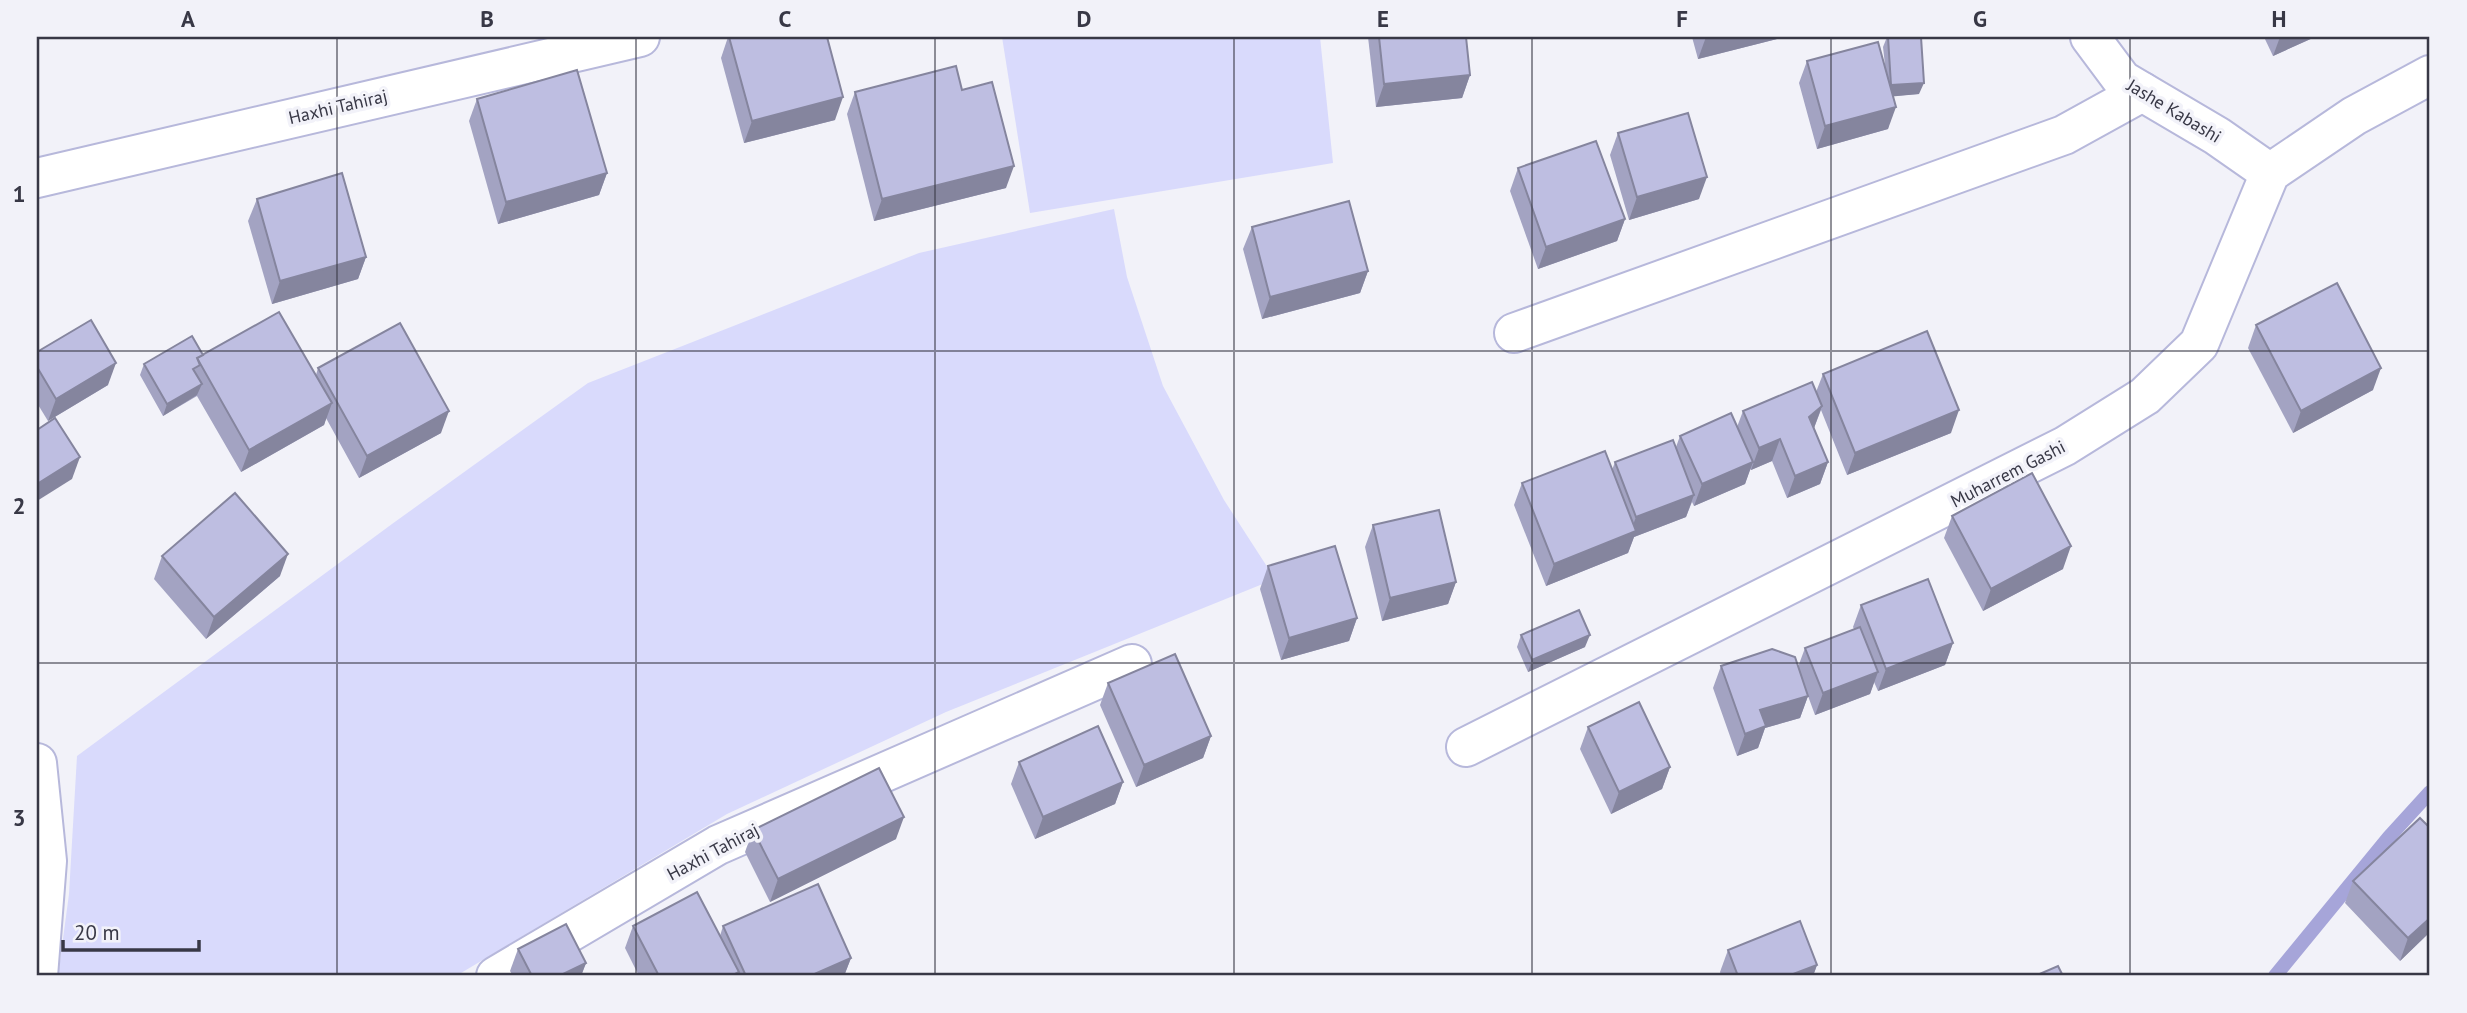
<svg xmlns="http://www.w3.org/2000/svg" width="2467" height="1013" viewBox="0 0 2467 1013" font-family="'PT Sans',sans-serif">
<rect width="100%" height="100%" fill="#f2f2f9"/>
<!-- green -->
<g fill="#d9dafc">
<path d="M1002,37H1320L1333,163L1030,213Z"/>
<path d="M1114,209L1127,277L1163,386L1224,500L1275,579L946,712L727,814L456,976H58L69,894L77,756L392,524L588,383L919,253Z"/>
</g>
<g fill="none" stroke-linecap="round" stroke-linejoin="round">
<!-- stream -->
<path stroke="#a6a5d9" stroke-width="14" d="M2275,976L2389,837L2430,792"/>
<defs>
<g id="minor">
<path d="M2090,37L2122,80L2217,136L2270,173"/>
<path d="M37,178L640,37"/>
<path d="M1514,333L2064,135L2142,92"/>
<path d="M1466,747L2065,446L2145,396L2199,344L2270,173L2354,116L2430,75"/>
<path d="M37,763L47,861L38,976"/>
<path d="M496,976L718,845L1132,664"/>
</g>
</defs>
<!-- minor casing -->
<use href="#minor" stroke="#b7b8db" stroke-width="42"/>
<!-- minor -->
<use href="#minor" stroke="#fff" stroke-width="38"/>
</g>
<!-- wall -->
<g fill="#a3a3c2">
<path d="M728,37H827L835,120L744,143L721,58Z"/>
<path d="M1368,37H1466L1470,75L1462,98L1376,107Z"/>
<path d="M1692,37H1778L1777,39L1698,59Z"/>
<path d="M1887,37L1919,94L1893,96L1888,129L1817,149L1799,83L1807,61L1885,65L1883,47Z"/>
<path d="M2264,37H2315L2273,56Z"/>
<path d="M962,90L1006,188L874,221L847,114L855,92Z"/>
<path d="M477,99L607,173L599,195L498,224L469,121Z"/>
<path d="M1618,133L1699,199L1629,220L1610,155Z"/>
<path d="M1518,168L1625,219L1617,241L1538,269L1510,191Z"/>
<path d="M257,199L366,257L358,279L272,304L248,221Z"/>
<path d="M1252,227L1368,271L1360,293L1262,319L1243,249Z"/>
<path d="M2256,325L2373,390L2293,433L2248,348Z"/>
<path d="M37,352L108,385L48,421L37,403Z"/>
<path d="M203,355L316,375L318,368L441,433L359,478L326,418L324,425L241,472L197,396L163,416L140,375L144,364Z"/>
<path d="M1823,374L1951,433L1847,475L1821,410L1814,428L1828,462L1820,484L1787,498L1772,461L1751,470L1750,469L1745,484L1694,506L1692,502L1686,517L1634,537L1628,553L1546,586L1514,505L1522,483L1612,470L1615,462L1676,447L1680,436L1737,427L1743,411L1816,392Z"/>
<path d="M1952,516L2063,569L1983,611L1944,538Z"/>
<path d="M1373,525L1456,582L1448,604L1382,621L1365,547Z"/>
<path d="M162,556L280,576L206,639L154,579Z"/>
<path d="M1268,566L1357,618L1349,641L1281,660L1260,589Z"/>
<path d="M1861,605L1953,643L1945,665L1878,691L1874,682L1870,694L1815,715L1808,696L1800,718L1765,728L1758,748L1737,756L1713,688L1721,666L1798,667L1805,648L1854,629L1853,627Z"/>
<path d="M1521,635L1585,647L1528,672L1517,647Z"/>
<path d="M1108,683L1211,736L1203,758L1136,787L1100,705Z"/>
<path d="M1588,727L1670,767L1662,789L1611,814L1580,749Z"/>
<path d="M1019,762L1123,782L1115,804L1035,839L1011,784Z"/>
<path d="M2430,814V932L2400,961L2345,903L2353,881L2427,824Z"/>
<path d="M753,830L896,839L770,902L745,852Z"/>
<path d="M633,926L720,936L723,926L851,958L844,976H639L625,948Z"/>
<path d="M518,949L586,963L581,976H513L510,971Z"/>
<path d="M1728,950L1817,965L1813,976H1721L1720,972Z"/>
</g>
<!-- shaded-wall -->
<g fill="#85859e">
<path d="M1706,37H1778L1777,39L1698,59Z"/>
<path d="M2280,37H2315L2273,56Z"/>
<path d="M1470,75L1462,98L1376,107L1384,84Z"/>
<path d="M1924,83L1919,94L1887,97L1891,85Z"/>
<path d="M843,97L835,120L744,143L752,121Z"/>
<path d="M1896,107L1888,129L1817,149L1825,126Z"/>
<path d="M1014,166L1006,188L874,221L882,199Z"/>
<path d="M607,173L599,195L498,224L506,202Z"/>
<path d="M1707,177L1699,199L1629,220L1637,197Z"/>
<path d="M1625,219L1617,241L1538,269L1546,247Z"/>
<path d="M366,257L358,279L272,304L280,281Z"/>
<path d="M1368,271L1360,293L1262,319L1270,297Z"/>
<path d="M116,363L108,385L48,421L56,399Z"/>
<path d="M2381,368L2373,390L2293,433L2301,411Z"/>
<path d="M202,384L197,395L163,416L167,404Z"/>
<path d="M332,403L324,425L241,472L249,450Z"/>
<path d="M1822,406L1814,428L1809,417Z"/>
<path d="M1959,410L1951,433L1847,475L1855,453Z"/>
<path d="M449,411L441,433L359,478L367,456Z"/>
<path d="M1780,439L1772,461L1751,470L1759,448Z"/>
<path d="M80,457L72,479L37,501V484Z"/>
<path d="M1753,462L1745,484L1694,506L1702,484Z"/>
<path d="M1828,462L1820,484L1787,498L1795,476Z"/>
<path d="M1694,495L1686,517L1634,537L1628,553L1546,586L1554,564L1630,533L1636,517Z"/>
<path d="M2071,546L2063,569L1983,611L1991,589Z"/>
<path d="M288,554L280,576L206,639L214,617Z"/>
<path d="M1456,582L1448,604L1382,621L1390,598Z"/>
<path d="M1357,618L1349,641L1281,660L1289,638Z"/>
<path d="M1590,635L1585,647L1528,672L1532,660Z"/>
<path d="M1953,643L1945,665L1878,691L1886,669Z"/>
<path d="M1878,672L1870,694L1815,715L1823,693Z"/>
<path d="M1808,696L1800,718L1765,728L1758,748L1737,756L1745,734L1760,710Z"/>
<path d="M1211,736L1203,758L1136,787L1144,765Z"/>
<path d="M1670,767L1662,789L1611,814L1619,792Z"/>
<path d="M1123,782L1115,804L1035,839L1043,817Z"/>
<path d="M904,817L896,839L770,902L778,879Z"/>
<path d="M2430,918V932L2400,961L2408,938Z"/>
<path d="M851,958L844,976H810Z"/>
<path d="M586,963L581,976H559Z"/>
<path d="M1817,965L1813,976H1788Z"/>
</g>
<!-- building -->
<g fill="#bebee1" stroke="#85859e" stroke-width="2">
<path d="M729,37H827L843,97L752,121Z"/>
<path d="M1379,37H1466L1470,75L1384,84Z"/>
<path d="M1888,37H1921L1924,83L1891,85Z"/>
<path d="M1878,42L1896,107L1825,126L1807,61Z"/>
<path d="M956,66L962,90L992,82L1014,166L882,199L855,92Z"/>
<path d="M577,70L607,173L506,202L477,99Z"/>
<path d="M1688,113L1707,177L1637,197L1618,133Z"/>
<path d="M1596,141L1625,219L1546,247L1518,168Z"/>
<path d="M342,173L366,257L280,281L257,199Z"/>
<path d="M1349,201L1368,271L1270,297L1252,227Z"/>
<path d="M2337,283L2381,368L2301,411L2256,325Z"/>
<path d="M279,312L332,403L249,450L197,358Z"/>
<path d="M91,320L116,363L56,399L37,367V352Z"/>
<path d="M400,323L449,411L367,456L318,368Z"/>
<path d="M1927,331L1959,410L1855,453L1823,374Z"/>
<path d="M192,336L203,355L197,358L200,365L193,369L202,384L167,404L144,364Z"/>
<path d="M1812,382L1822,406L1809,417L1828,462L1795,476L1780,439L1759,448L1743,411Z"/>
<path d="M1731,413L1753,462L1702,484L1680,436Z"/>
<path d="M55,418L80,457L37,484V430Z"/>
<path d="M1673,440L1694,495L1636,517L1615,462Z"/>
<path d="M1605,451L1636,531L1554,564L1522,483Z"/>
<path d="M2032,473L2071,546L1991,589L1952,516Z"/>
<path d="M235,493L288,554L214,617L162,556Z"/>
<path d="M1439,510L1456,582L1390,598L1373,525Z"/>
<path d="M1335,546L1357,618L1289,638L1268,566Z"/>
<path d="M1928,579L1953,643L1886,669L1861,605Z"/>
<path d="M1579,610L1590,635L1532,660L1521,635Z"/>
<path d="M1860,627L1878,672L1823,693L1805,648Z"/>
<path d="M1772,649L1795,657L1808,696L1760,710L1766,726L1745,734L1721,666Z"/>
<path d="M1175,654L1211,736L1144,765L1108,683Z"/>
<path d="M1639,702L1670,767L1619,792L1588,727Z"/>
<path d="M1098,726L1123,782L1043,817L1019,762Z"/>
<path d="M879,768L904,817L778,879L753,830Z"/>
<path d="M2420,818L2430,828V918L2408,938L2353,881Z"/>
<path d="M818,884L851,958L810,976H746L723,926Z"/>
<path d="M697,892L739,972L731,976H659L633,926Z"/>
<path d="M1800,921L1817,965L1788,976H1738L1728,950Z"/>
<path d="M566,924L586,963L559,976H532L518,949Z"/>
<path d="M2058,966L2063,976H2035Z"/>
</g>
<!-- grid -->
<path fill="none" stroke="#383846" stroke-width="2" stroke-opacity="0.55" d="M337,37V976M636,37V976M935,37V976M1234,37V976M1532,37V976M1831,37V976M2130,37V976M37,351H2430M37,663H2430"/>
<g text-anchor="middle" stroke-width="7" stroke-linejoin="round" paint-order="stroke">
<!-- street labels -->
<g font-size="18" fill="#383846" stroke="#f2f2f9">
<text transform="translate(338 107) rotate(-13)" y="6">Haxhi Tahiraj</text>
<text transform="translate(2174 111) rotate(31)" y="6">Jashe Kabashi</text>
<text transform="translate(2008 474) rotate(-27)" y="6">Muharrem Gashi</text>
<text transform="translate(713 852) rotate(-28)" y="6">Haxhi Tahiraj</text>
</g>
</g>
<!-- border -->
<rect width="2467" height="1013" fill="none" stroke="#f2f2f9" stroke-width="77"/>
<!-- scale -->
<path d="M63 940v10h136v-10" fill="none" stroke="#383846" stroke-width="3.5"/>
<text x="74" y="940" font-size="21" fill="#383846" stroke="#f2f2f9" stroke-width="5" paint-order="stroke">20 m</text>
<rect x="38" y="38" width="2390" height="936" fill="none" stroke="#383846" stroke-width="2.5"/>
<g font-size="23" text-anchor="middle" font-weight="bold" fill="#383846">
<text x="188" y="27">A</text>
<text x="487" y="27">B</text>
<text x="785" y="27">C</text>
<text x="1084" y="27">D</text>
<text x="1383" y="27">E</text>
<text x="1682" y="27">F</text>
<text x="1980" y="27">G</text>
<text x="2279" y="27">H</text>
<text x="19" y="202">1</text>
<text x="19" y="514">2</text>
<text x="19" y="826">3</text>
</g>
</svg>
